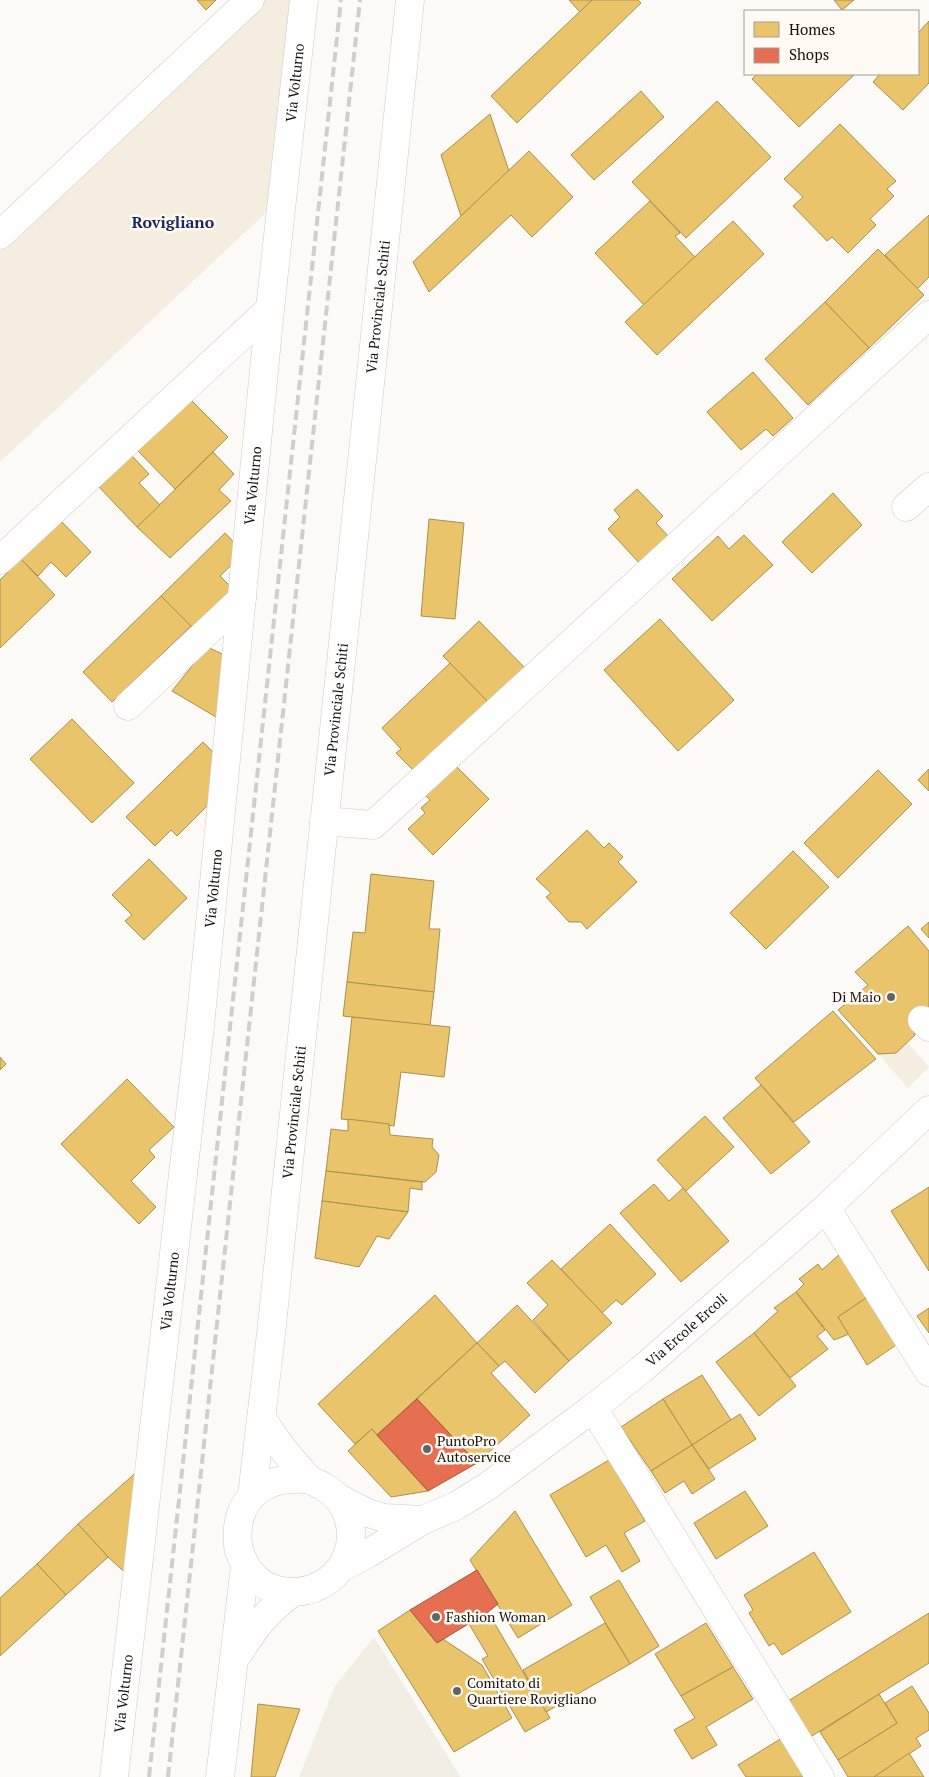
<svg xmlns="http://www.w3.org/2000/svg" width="929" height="1777" viewBox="0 0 929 1777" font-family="'PT Serif',serif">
<rect width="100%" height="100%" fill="#fcfaf7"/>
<!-- built -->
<path fill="#f3eee4" d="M374,1637L458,1773L460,1777H299L335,1686Z"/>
<!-- green -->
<g fill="#f5ede0">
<path d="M264,0H293L271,208L0,462V251Z"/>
<path d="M902,1037L929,1067L908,1088L878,1054Z"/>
</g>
<!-- homes -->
<g fill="#e9c46a" stroke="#a98f4f">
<path d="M197,0H216L206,10Z"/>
<path d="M569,0H592L580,12Z"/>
<path d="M592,0H638L641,3L517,123L491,96Z"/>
<path d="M834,0H854L842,10Z"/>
<path d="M929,21V83L903,110L873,82L880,74H918V33Z"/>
<path d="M757,74H855L799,127L752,79Z"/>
<path d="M641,91L664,117L594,180L571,155Z"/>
<path d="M717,101L771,157L686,238L632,182Z"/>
<path d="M490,114L509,171L461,216L441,155Z"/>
<path d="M840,124L896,181L887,189L894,196L870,219L876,225L848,253L832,237L827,241L793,206L803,197L784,179Z"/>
<path d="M529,151L573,197L532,237L511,215L429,292L413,262Z"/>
<path d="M650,201L680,233L675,236L695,257L644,305L595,253Z"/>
<path d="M929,215V277L917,289L885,255Z"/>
<path d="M733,221L764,254L657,355L625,322Z"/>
<path d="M878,249L924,295L869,348L825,302Z"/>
<path d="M825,302L869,348L808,405L765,359Z"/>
<path d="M753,372L793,418L773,436L766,429L741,450L707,412Z"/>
<path d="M191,400L228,437L175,489L138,451Z"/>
<path d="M213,452L234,474L219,490L231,501L170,558L137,527Z"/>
<path d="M132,456L149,474L139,483L160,505L137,527L99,487Z"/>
<path d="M637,489L663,516L656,523L670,538L641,565L608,529L620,517L614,510Z"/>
<path d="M833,493L862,525L812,573L782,542Z"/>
<path d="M429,519L464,523L455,619L421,616Z"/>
<path d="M61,521L91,552L66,577L51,562L38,576L21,559Z"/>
<path d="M225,533L244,553L220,576L236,592L196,631L161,596Z"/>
<path d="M744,535L773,565L712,621L672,579L718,536L729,549Z"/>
<path d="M21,559L55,595L0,648V580Z"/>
<path d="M161,596L191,626L112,702L83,672Z"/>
<path d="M660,619L734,700L678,751L604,670Z"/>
<path d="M479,621L525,668L489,703L443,656Z"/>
<path d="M207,647L227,656L221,720L172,691Z"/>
<path d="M450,663L489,703L416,773L396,753L401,749L382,728Z"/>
<path d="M72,719L134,783L92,823L30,759Z"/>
<path d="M203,742L215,754L214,799L177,836L171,830L155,846L126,817Z"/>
<path d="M455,765L489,799L433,855L408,829L425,813L421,808L430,800L425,795Z"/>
<path d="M929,769V791L918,780Z"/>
<path d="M878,770L912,804L838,878L804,843Z"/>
<path d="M587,830L604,848L609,843L623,857L618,862L637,882L587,929L581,922H569L546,897L551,893L536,879Z"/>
<path d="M793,851L829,887L766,949L730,913Z"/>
<path d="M149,859L187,898L144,940L125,921L132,915L112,895Z"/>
<path d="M371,874L434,881L429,929H440L434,992L347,982L353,932L365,933Z"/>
<path d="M929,922V938L921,929Z"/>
<path d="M908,926L929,951V1012L913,1027L915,1035L896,1053L878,1054L838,1010L868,985L855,972Z"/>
<path d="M347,982L434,992L430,1026L343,1016Z"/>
<path d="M833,1011L876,1059L794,1122L755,1078Z"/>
<path d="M352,1017L450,1027L444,1077L401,1072L394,1126L341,1119Z"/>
<path d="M0,1057L6,1064L0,1070Z"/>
<path d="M127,1079L174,1127L149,1150L155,1157L131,1181L156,1207L139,1224L61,1144Z"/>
<path d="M761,1085L810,1142L771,1174L723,1118Z"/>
<path d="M705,1116L734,1147L686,1191L657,1160Z"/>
<path d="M348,1119L389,1124L390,1135L433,1139L432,1147L439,1155L436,1172L425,1182L326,1171L331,1129L348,1131Z"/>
<path d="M326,1171L422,1182V1190L410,1188L408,1212L322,1201Z"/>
<path d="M654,1184L669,1201L683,1188L729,1241L681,1282L620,1213Z"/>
<path d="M929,1187V1271L891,1211Z"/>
<path d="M322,1201L408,1212L389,1239L377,1236L359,1267L315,1258Z"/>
<path d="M610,1224L656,1274L622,1305L616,1300L602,1313L561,1269Z"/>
<path d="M842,1252L869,1296L838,1317L849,1334L834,1340L796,1292L804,1284L799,1279L818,1264L822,1270Z"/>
<path d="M552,1260L612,1323L569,1361L533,1320L548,1305L527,1283Z"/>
<path d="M796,1292L825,1330L817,1336L828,1349L790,1378L754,1333L778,1311L774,1308Z"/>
<path d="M435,1295L477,1343L377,1435L372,1429L355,1444L318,1404Z"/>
<path d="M869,1296L899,1343L867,1365L838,1317Z"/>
<path d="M517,1305L569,1361L535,1393L505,1361L499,1366L477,1343Z"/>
<path d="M929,1308V1333L917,1316Z"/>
<path d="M754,1333L796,1386L759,1416L716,1362Z"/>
<path d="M477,1343L499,1366L491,1373L530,1415L477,1463L417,1399Z"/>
<path d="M702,1375L731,1420L692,1445L663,1399Z"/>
<path d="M663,1399L692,1445L651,1471L621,1427Z"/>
<path d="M740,1414L756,1439L709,1469L692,1445Z"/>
<path d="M372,1429L377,1435L428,1491L391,1497L348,1451Z"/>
<path d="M692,1445L715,1479L692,1494L684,1481L665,1493L651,1471Z"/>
<path d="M609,1460L645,1521L624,1533L640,1561L622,1572L606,1545L586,1557L550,1495Z"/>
<path d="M140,1469L130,1577L108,1557L78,1524Z"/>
<path d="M745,1491L768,1526L716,1559L694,1523Z"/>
<path d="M515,1511L572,1605L518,1638L470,1560Z"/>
<path d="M78,1524L108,1557L66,1595L37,1564Z"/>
<path d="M814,1552L851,1612L782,1655L774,1643L769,1646L749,1613L753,1610L744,1595Z"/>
<path d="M37,1564L66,1595L0,1656V1598Z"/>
<path d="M619,1580L659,1646L630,1664L590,1597Z"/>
<path d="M410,1610L437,1643L443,1639L482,1665L512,1718L454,1752L378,1631Z"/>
<path d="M488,1612L550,1718L525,1732L482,1659L488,1656L469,1624Z"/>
<path d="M929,1613V1663L807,1739L785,1703Z"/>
<path d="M605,1623L630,1664L546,1712L523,1670Z"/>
<path d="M706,1623L733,1667L681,1696L655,1654Z"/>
<path d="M733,1667L753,1699L706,1727L717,1745L692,1759L674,1730L695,1718L681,1696Z"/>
<path d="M912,1686L929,1713V1730L916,1738L921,1746L874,1777H848L838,1760L897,1723L885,1703Z"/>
<path d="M879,1694L897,1723L838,1760L820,1732Z"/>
<path d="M258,1704L300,1709L275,1777H251Z"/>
<path d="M782,1738L806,1777H746L738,1765Z"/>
<path d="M909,1753L924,1777H874Z"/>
</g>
<!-- shops -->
<g fill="#e76f51" stroke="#a8533d">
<path d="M417,1399L477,1463L428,1491L377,1435Z"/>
<path d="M477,1570L498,1604L488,1612L437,1643L410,1610Z"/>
</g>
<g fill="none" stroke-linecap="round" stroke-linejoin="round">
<defs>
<g id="minor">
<path d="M0,235L250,0"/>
<path d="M906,507L929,487"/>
<path d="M0,560L270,309"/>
<path d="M128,706L242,599"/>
<path d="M324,821L373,825L929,315"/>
<path d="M922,1020L929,1027"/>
<path d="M826,1208L929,1372"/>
<path d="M593,1408L820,1777"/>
<path d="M262,1418C273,1437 285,1453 300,1469C303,1473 307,1478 311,1480C315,1483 320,1484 324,1487C347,1500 356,1528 348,1553C333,1600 262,1607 243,1560C241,1555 238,1551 238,1545C233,1498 266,1473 311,1480"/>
<path id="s1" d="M252,1495L271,1334L410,0"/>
<path d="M337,1497L365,1512L384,1518L423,1520"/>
<path id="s2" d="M342,1567L367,1554L423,1520L456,1506L488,1486L593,1408L642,1369L826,1208L929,1110"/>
<path d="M238,1654C256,1626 266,1612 293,1592"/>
<path id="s3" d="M114,1777L200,1026L270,309L304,0"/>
<path d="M220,1777L245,1566"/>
</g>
</defs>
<!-- minor casing -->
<use href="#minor" stroke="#cccac8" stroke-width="29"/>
<!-- minor -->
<use href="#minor" stroke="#fffefe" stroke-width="28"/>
<!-- rail -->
<g stroke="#cececc" stroke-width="4" stroke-dasharray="10 5" stroke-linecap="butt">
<path d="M149,1777L341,0"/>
<path d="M168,1777L360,0"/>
</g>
</g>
<!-- markers -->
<g fill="#656360" stroke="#fffbf4" stroke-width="2">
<circle cx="891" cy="997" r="5"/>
<circle cx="427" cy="1449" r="5"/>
<circle cx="436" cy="1617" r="5"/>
<circle cx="457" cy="1691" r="5"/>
</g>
<g text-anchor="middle" stroke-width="5" stroke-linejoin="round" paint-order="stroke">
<!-- street labels -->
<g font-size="14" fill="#14120f" stroke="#fffbf4">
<text dy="5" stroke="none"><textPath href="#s3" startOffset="1704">Via Volturno</textPath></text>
<text dy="5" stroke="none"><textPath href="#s1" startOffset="1195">Via Provinciale Schiti</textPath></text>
<text dy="5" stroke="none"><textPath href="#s3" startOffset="1299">Via Volturno</textPath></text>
<text dy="5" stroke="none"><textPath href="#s1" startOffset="790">Via Provinciale Schiti</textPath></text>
<text dy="5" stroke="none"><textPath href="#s3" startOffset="894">Via Volturno</textPath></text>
<text dy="5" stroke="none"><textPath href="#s1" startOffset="385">Via Provinciale Schiti</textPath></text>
<text dy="5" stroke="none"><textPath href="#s3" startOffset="489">Via Volturno</textPath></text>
<text dy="5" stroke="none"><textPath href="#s2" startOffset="420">Via Ercole Ercoli</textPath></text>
<text dy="5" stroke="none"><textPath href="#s3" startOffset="84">Via Volturno</textPath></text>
</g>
<!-- poi labels -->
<g font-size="14" fill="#14120f" stroke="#fffbf4" text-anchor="start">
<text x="881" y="1002" text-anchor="end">Di Maio</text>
<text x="437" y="1446">PuntoPro<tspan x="437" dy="16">Autoservice</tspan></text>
<text x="446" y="1622">Fashion Woman</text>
<text x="467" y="1688">Comitato di<tspan x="467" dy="16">Quartiere Rovigliano</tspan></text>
</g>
<!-- quarter labels -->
<g font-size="16" font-weight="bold" fill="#17265d" stroke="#fffbf4">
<text x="173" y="228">Rovigliano</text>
</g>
</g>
<!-- legend -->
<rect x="744" y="10" width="175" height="65" fill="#fffbf4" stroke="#a19e98"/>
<rect x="754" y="22" width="25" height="15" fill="#e9c46a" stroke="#a19e98"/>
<text x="789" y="35" font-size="15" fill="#14120f">Homes</text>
<rect x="754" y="48" width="25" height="15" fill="#e76f51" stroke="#a19e98"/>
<text x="789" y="60" font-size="15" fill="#14120f">Shops</text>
</svg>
